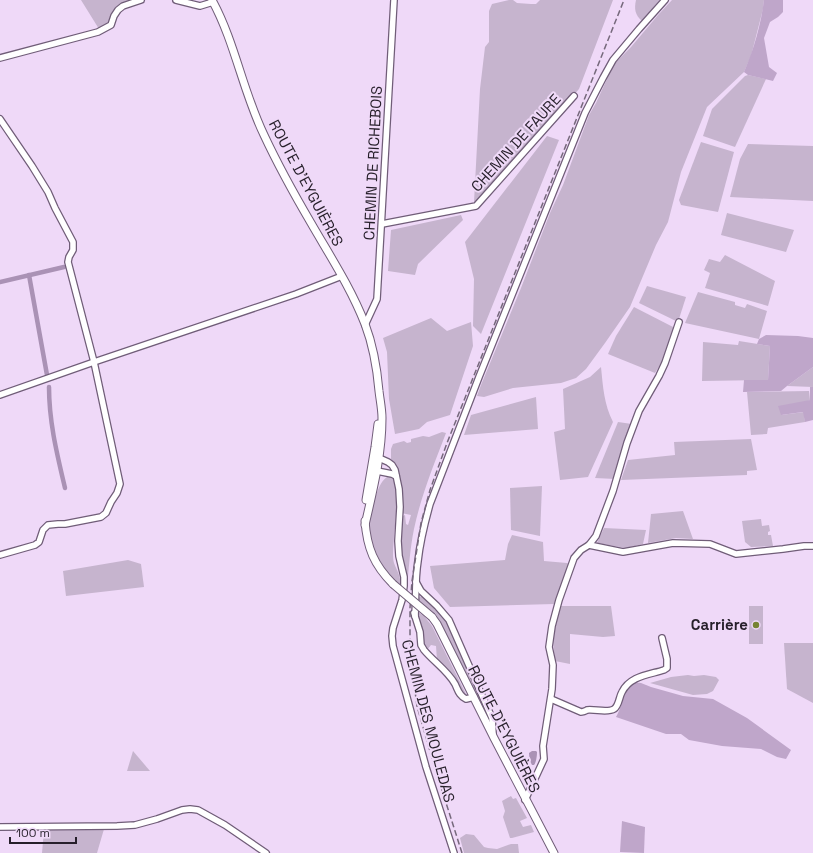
<svg xmlns="http://www.w3.org/2000/svg" width="813" height="853" viewBox="0 0 813 853" font-family="'Space Grotesk',sans-serif">
<rect width="100%" height="100%" fill="#efd9f8"/>
<!-- green -->
<g fill="#c6b4ce">
<path d="M81,0H134L114,13L106,26L99,29Z"/>
<path d="M509,0H513L517,3L531,4H536L540,0H613L579,89L475,204L474,202L480,89L485,47L489,42V11L492,4Z"/>
<path d="M636,0H660L642,21C635,15 634,9 636,0Z"/>
<path d="M672,0H764L763,9L751,56L744,72L707,107L681,172L668,222L656,245L630,307L605,343L586,369L576,378L561,383L513,388L484,397L477,396L481,385L521,288L550,213L563,185L589,115L596,103L612,68L616,62L631,47L658,15Z"/>
<path d="M748,75L766,79L735,147L703,136L712,109L745,76Z"/>
<path d="M547,136L559,140L481,334L473,326L474,279L465,242Z"/>
<path d="M701,142L734,152L718,212L681,205L679,200Z"/>
<path d="M748,144L813,146V201L730,197L740,159Z"/>
<path d="M727,213L794,230L786,252L721,235Z"/>
<path d="M461,215L463,220L418,264L415,275L388,271L391,230Z"/>
<path d="M725,255L775,281L768,306L705,288L710,273L704,270L709,259L720,262Z"/>
<path d="M647,286L686,297L678,322L639,303Z"/>
<path d="M698,292L735,302V305L745,308L747,304L767,311L759,339L685,323Z"/>
<path d="M634,307L675,328L662,362L655,373L608,354L616,336Z"/>
<path d="M431,318L447,331L471,322L473,346L450,415L427,422L419,429L395,434L389,399L387,352L383,338Z"/>
<path d="M739,341L770,346L768,380L702,381L703,342L738,345Z"/>
<path d="M601,367C603,387 604,404 613,422L588,477L560,480L554,432L565,429L563,389L590,377Z"/>
<path d="M813,367V387L787,386Z"/>
<path d="M809,391L810,400L781,415L804,412L805,422L768,428L767,434L751,435L747,392Z"/>
<path d="M536,397L538,429L464,435L471,415Z"/>
<path d="M618,422L632,424L615,479L595,478Z"/>
<path d="M442,432L446,433C434,464 421,496 414,529C410,548 409,568 407,587L406,571L400,546L401,517L405,515L406,524L408,525L411,515L401,513V486L398,471L391,459V449L393,444L404,441L407,443L411,442V439L423,436L429,437Z"/>
<path d="M751,439L757,470L747,471V475L621,480L628,460L675,455L674,442Z"/>
<path d="M387,477H391L393,478C399,496 396,517 394,535C394,541 393,547 393,553C393,556 393,560 394,563C397,571 402,578 400,587C373,563 363,532 375,498C378,490 380,482 387,477Z"/>
<path d="M542,486L540,536L511,530L510,488Z"/>
<path d="M683,511L693,539L676,538L648,543L651,514Z"/>
<path d="M761,519L762,526L769,525L770,531L768,532V535H771L773,546L751,547L745,542L742,521Z"/>
<path d="M604,528L646,530L643,544L626,548L597,543Z"/>
<path d="M512,535L543,542L544,561L567,563L570,565L554,604L450,607L434,588L430,566L505,560L508,544Z"/>
<path d="M128,560L141,564L144,587L66,596L63,571Z"/>
<path d="M422,596L428,598L448,622L487,713L489,721L483,711L443,629L432,614L419,600L418,598Z"/>
<path d="M561,606H611L615,636L603,637L570,634V664L555,661L553,641L556,623Z"/>
<rect x="749" y="606" width="14" height="38"/>
<path d="M418,612L424,616L432,626L466,694L465,695H463L437,660L436,646L431,645L427,650C420,640 418,624 418,612Z"/>
<path d="M784,643H813V703L787,689Z"/>
<path d="M688,675L694,676L704,675L716,677L719,680L713,691L707,694L693,695L650,683L671,677Z"/>
<path d="M133,751L150,771H127Z"/>
<path d="M511,796L513,799L516,798L527,818L520,821L523,827L531,825L534,832L512,838H510L503,817L505,811L502,801Z"/>
<path d="M104,829L97,853H42L44,830Z"/>
<path d="M466,834L474,835L484,847L488,848L497,849L511,844H518L519,853H464L460,838Z"/>
</g>
<!-- forest -->
<g fill="#bfa6ca">
<path d="M764,0H783V12L778,17L770,22L764,38L769,67L777,73L773,81L748,75L744,72C754,49 761,24 764,0Z"/>
<path d="M766,335L798,336L813,338V367L787,386L781,391L743,392L744,380H768L770,346L757,344L759,339Z"/>
<path d="M810,387H813V420L805,422L803,412L781,415L778,406L810,400Z"/>
<path d="M633,682L641,683L651,687L683,696L713,699L747,718L791,750L786,759L777,757L761,749L722,746L689,740L681,734H666L616,717C620,710 621,705 623,697C625,691 629,687 633,682Z"/>
<path d="M622,821L645,827L644,853L620,852Z"/>
</g>
<!-- water -->
<path fill="#aa92b5" d="M532,751H536L537,752C537,756 536,763 534,765H532C530,762 529,756 529,753Z"/>
<g fill="none" stroke-linecap="round" stroke-linejoin="round">
<!-- canal -->
<g stroke="#aa92b5" stroke-width="4.5">
<path d="M29,275L47,375"/>
<path d="M0,282L64,267"/>
<path d="M49,387C49,422 57,454 65,488"/>
</g>
<defs>
<g id="minor">
<path d="M176,0L200,6L213,2"/>
<path d="M0,58L98,32L111,25L114,16L118,10L123,6L141,0"/>
<path d="M0,119L32,166L48,192L55,208L73,242V250L69,257L68,262L94,362L120,484L117,493L111,502L106,513L101,517L65,524H58L48,525L43,530L39,542L35,545L0,555"/>
<path d="M382,224L476,206L574,96"/>
<path d="M365,325L377,299L394,0"/>
<path d="M0,395L94,362L296,294L342,276"/>
<path d="M379,458L388,462L392,465L395,470L399,489L400,507L398,541L399,556L404,577V586L402,600L393,628L392,636L393,646L426,767L454,853"/>
<path d="M375,468V469L377,471L392,474L396,476"/>
<path d="M589,545L596,536L613,491L627,443L639,411L659,376L665,363L679,322"/>
<path d="M416,582L421,591L437,606L449,620L492,718L493,734"/>
<path d="M414,613L420,632L421,645L424,650C433,661 448,671 455,684C458,690 459,696 466,699L474,697"/>
<path d="M415,616C416,598 415,579 418,561C420,542 425,522 430,504L479,377L585,113L603,78L613,60L639,29L665,0"/>
<path d="M551,699L581,712C582,712 586,711 587,710C595,709 608,713 614,709C619,706 619,697 622,692C630,676 648,675 664,670L667,668V659L662,638"/>
<path d="M525,800L544,759L543,746L552,689L553,665L549,647L552,626L559,600L574,558L581,550L589,545L623,552L673,543L710,544L736,554L783,549L804,546H813"/>
<path d="M0,827L117,826L135,825L157,819L182,810L190,809L198,810L225,825L266,853"/>
</g>
<g id="major">
<path d="M212,0C235,42 243,92 264,135C278,165 294,194 311,223C330,256 351,288 365,324C373,345 377,368 379,391C380,400 382,409 382,418C382,455 373,490 365,525"/>
<path d="M366,500L375,447L378,424"/>
<path d="M365,521C367,548 374,565 393,584"/>
<path d="M432,617L437,624L494,738L554,853"/>
</g>
</defs>
<!-- minor casing -->
<use href="#minor" stroke="#705d78" stroke-width="8"/>
<!-- major casing -->
<use href="#major" stroke="#705d78" stroke-width="9"/>
<!-- minor -->
<use href="#minor" stroke="#fff" stroke-width="5.5"/>
<!-- major -->
<use href="#major" stroke="#fff" stroke-width="7"/>
<!-- rail -->
<path stroke="#76697c" stroke-width="1.5" stroke-dasharray="6 3" stroke-linecap="butt" d="M462,853L434,765L417,706L413,676L410,649V608L412,581L421,523L430,490L447,443L624,0"/>
<defs>
<path id="major-bridge" d="M393,584L432,617"/>
</defs>
<!-- major-bridge casing -->
<use href="#major-bridge" stroke="#705d78" stroke-width="9" stroke-linecap="butt"/>
<!-- major-bridge -->
<use href="#major-bridge" stroke="#fff" stroke-width="7"/>
</g>
<!-- markers -->
<circle fill="#768432" stroke="#efd9f8" stroke-width="1.5" cx="756" cy="625" r="4"/>
<g text-anchor="middle" stroke-width="4" stroke-linejoin="round" paint-order="stroke">
<!-- street labels -->
<g font-size="15" fill="#261f2a" stroke="#efd9f8">
<text transform="translate(516 143) rotate(-48)" y="5">CHEMIN DE FAURE</text>
<text transform="translate(373 163) rotate(-87)" y="5">CHEMIN DE RICHEBOIS</text>
<text transform="translate(306 183) rotate(62)" y="5">ROUTE D'EYGUIÈRES</text>
<text transform="translate(428 721) rotate(75)" y="5">CHEMIN DES MOULEDAS</text>
<text transform="translate(504 729) rotate(63)" y="5">ROUTE D'EYGUIÈRES</text>
</g>
<!-- poi labels -->
<g font-size="15" font-weight="bold" fill="#261f2a" stroke="#efd9f8" text-anchor="end">
<text x="748" y="630">Carrière</text>
</g>
</g>
<!-- scale -->
<path d="M10 837v6h66v-6" fill="none" stroke="#261f2a" stroke-width="2"/>
<text x="16" y="837" font-size="12" fill="#261f2a" stroke="#efd9f8" stroke-width="3" paint-order="stroke">100 m</text>
</svg>
